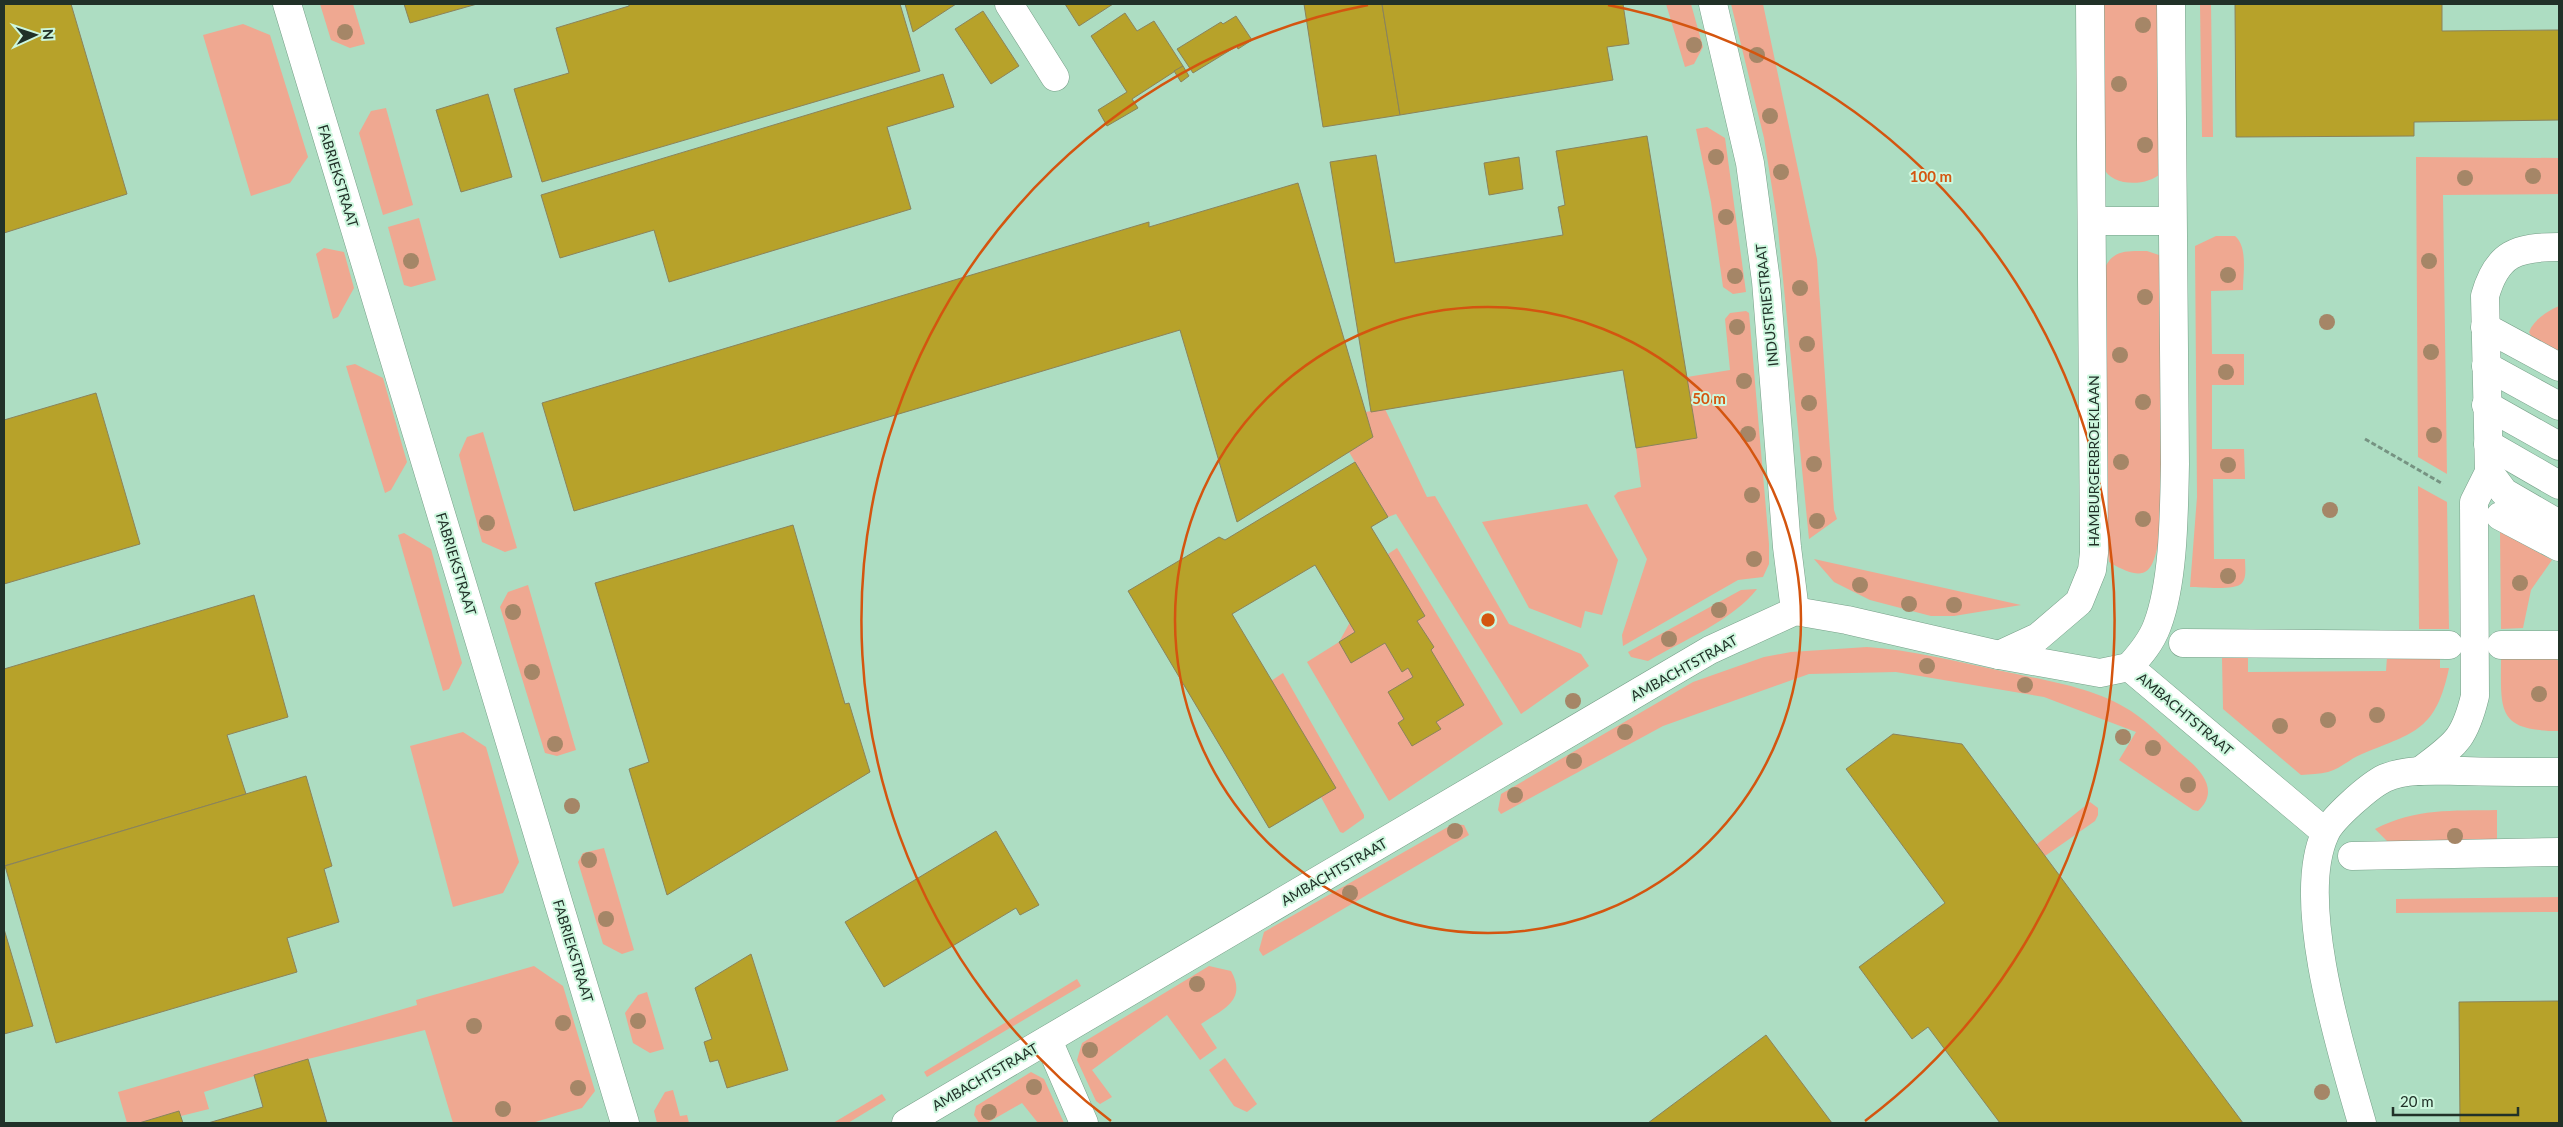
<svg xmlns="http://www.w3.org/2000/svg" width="2563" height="1127" viewBox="0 0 2563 1127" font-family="Lato,sans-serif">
<rect width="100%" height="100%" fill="#c0ead1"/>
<!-- built -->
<rect fill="#adddc2" x="4" y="4" width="2555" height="1119"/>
<!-- green -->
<g fill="#efa891">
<path d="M320,4H353L365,44L350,48L331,40Z"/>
<path d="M1666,4H1691L1703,47L1694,64L1685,67Z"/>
<path d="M1731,4H1763L1817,259L1834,510L1837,519L1809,539L1777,219L1764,138Z"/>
<path d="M2102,4H2161V173C2147,187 2111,187 2103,167Z"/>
<path d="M2200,4H2211L2213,137H2202Z"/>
<path d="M243,24L270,35L308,157L290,183L251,196L203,35Z"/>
<path d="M386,108L413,205L383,215L359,133L371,111Z"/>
<path d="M1707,127L1725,138L1746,292L1733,294L1723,287L1711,202L1696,129Z"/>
<path d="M2416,157L2559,158V194L2443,195L2447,474L2418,457Z"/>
<path d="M419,218L436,280L411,287L404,285L388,227Z"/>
<path d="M2216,236H2235C2248,247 2243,273 2243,290L2211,291L2212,354H2244V385H2212V449H2244L2245,479H2213L2214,559H2245C2245,567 2247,577 2242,583C2236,591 2201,587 2190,587L2197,497L2195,246Z"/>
<path d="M324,248L344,252L354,288L338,317L333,319L316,254Z"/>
<path d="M2147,251L2159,255L2164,267L2161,530C2153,569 2151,587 2109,562L2108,555L2105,268C2113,249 2129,251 2147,251Z"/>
<path d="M2559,306V356L2533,339L2529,332C2534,320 2547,311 2559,306Z"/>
<path d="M1746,311L1749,313L1769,544V564L1763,577L1738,580L1623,646L1622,635L1647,559L1614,496L1618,492L1641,487L1636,448L1681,378L1730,370L1725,319L1730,313Z"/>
<path d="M355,364L383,378L407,462L391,490L385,493L346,366Z"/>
<path d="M1385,409L1427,497L1435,496L1509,624L1581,654L1589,666L1521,714L1396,514L1388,517L1349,452L1373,437L1365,412Z"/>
<path d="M483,432L517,548L505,552L482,542L459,455L467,437Z"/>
<path d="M2418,486L2447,502L2449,629H2419Z"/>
<path d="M1587,504L1618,560L1602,615L1585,611L1581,628L1529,608L1482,522Z"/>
<path d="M2500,531L2552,560L2531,590L2523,628L2501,629Z"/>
<path d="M404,533L431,549L462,663L449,689L443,691L398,535Z"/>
<path d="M1397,548L1503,724L1389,801L1307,662L1339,642L1388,554Z"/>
<path d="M1814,559L2021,605L1954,616H1931L1870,600L1834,582Z"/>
<path d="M528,585L576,750L557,756L545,753L500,607L508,592Z"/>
<path d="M1757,589C1733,620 1682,641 1648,661L1631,657L1628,652L1741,590Z"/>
<path d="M1867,647C1911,650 1954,661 1997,670C2042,680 2092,686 2131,711C2151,724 2168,743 2186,758C2203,772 2219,792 2198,811L2193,810L2119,760L2136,732L2044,697L1896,672L1809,674L1663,726L1501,814L1498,810L1501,794L1693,682L1764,657L1791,652Z"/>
<path d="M2387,657H2440V668H2449C2436,730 2416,732 2362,754C2351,758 2340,769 2328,772C2320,774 2310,774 2301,775L2223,709L2222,658H2248V672L2386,671Z"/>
<path d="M2501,657L2556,658L2559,662V731C2496,731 2501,710 2501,657Z"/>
<path d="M1283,673L1364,815V818L1343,833L1340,832L1321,797L1271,681Z"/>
<path d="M463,732L486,747L519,862L503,893L453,907L410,746Z"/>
<path d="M2090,802L2098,808V815L2095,821L2045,856L2036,845Z"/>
<path d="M2497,810V847H2393L2375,829C2416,808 2452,811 2497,810Z"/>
<path d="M1453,824L1464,825L1469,835L1263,956L1259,950L1264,932Z"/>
<path d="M604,848L634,950L622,954L603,944L578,862L583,853Z"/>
<path d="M2559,897V912L2396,913V899Z"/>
<path d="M534,966L563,986L595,1091L582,1108L532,1123H453L425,1030L308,1059L204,1092L209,1109L181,1116L179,1111L139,1123H127L118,1092L417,1005L416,1000Z"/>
<path d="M1209,966L1231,971C1248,1001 1221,1010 1201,1024L1217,1048L1200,1060L1167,1015L1092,1070L1112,1097L1100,1104L1096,1101L1077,1060L1082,1043Z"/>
<path d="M1077,979L1081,986L927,1077L924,1072Z"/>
<path d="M647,992L664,1049L650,1053L633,1043L625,1013L638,995Z"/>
<path d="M1225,1058L1257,1104L1247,1112L1234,1106L1209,1070Z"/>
<path d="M1031,1072L1044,1079L1064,1123H1038L1022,1103L987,1123H979L974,1115L976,1106Z"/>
<path d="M673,1090L680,1116L687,1115L689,1123H657L654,1111L665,1092Z"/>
<path d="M882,1094L886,1100L848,1123H833Z"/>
</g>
<!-- building -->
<g fill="#b7a22a" stroke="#8a835c">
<path d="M4,4H71L127,194L4,233Z"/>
<path d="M404,4H477L410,23Z"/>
<path d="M629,4H900L920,71L542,182L514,89L569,73L556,28L629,6Z"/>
<path d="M905,4H956L913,32Z"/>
<path d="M1065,4H1113L1079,26Z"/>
<path d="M1304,4H1382L1400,115L1323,127Z"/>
<path d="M1382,4H1623L1629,44L1607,47L1613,80L1400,115Z"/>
<path d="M2235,4H2442V31L2559,30V120L2414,122V136L2236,137Z"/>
<path d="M983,11L1019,66L991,84L955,29Z"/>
<path d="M1125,13L1137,31L1154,21L1183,66L1132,99L1138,108L1107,126L1098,110L1127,92L1091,36Z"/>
<path d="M1236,16L1252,40L1238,49L1237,46L1193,73L1177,49L1221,22L1223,24Z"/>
<path d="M1183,66L1189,76L1181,82L1174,71Z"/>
<path d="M943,74L954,107L887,127L911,209L669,282L654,230L560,258L541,195Z"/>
<path d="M488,94L512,177L461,192L436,110Z"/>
<path d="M1647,136L1697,438L1636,448L1623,370L1371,412L1330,162L1376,155L1395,263L1563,235L1558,207L1565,205L1556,151Z"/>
<path d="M1519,157L1523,189L1489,195L1484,163Z"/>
<path d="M1298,183L1373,437L1237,522L1180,330L574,511L542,403L1149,222V227Z"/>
<path d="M96,393L140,544L4,584V420Z"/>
<path d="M1355,462L1388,517L1371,527L1425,616L1417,621L1434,647L1431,650L1464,705L1436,722L1441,729L1412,746L1398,723L1404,719L1388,692L1413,677L1408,668L1402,672L1385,643L1351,663L1339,642L1355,632L1315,565L1232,614L1336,788L1269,828L1128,591L1219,537L1225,540Z"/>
<path d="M793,525L845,704L849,703L870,772L667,895L629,769L649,762L595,583Z"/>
<path d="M254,595L288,717L227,735L246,794L4,866V669Z"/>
<path d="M1893,734L1962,744L2243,1123H2000L1928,1027L1912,1039L1859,967L1945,903L1846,769Z"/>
<path d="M306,776L332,866L324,869L339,922L287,938L297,972L56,1043L5,866Z"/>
<path d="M996,831L1039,905L1020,915L1016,908L884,987L845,922Z"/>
<path d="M4,929L33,1026L4,1034Z"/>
<path d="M751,954L788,1070L727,1088L718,1060L710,1062L704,1042L712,1039L695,988Z"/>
<path d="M2559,1001V1123H2460L2459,1002Z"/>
<path d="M1766,1035L1832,1123H1648Z"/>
<path d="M308,1059L327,1123H208L263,1107L254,1075Z"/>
<path d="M179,1111L183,1123H139Z"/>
</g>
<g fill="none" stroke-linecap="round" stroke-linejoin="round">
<defs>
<g id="minor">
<path d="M287,4L625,1123"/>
<path d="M1009,4L1055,77"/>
<path d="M1713,4L1750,163L1766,281L1787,547L1795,611"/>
<path d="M2092,221H2172"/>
<path d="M2485,327L2559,367"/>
<path d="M2486,366L2559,406"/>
<path d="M2486,405L2559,446"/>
<path d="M2488,444L2559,485"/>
<path d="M2489,472L2504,492L2559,524"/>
<path d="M2500,516L2559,547"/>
<path d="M2183,643L2449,645"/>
<path d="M2501,645H2559"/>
<path d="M1999,655L2038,637L2079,602L2092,570L2094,553L2090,4"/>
<path d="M2129,667C2141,654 2151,642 2157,626C2174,582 2174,511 2175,464L2171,4"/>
<path d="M2129,667L2325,832"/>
<path d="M2420,771C2455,744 2464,741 2475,696L2474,502L2489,472L2485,296C2497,253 2517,247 2559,247"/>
<path d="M2352,856L2559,852"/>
<path d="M1048,1040L1084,1123"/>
<path d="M906,1123L1710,650L1795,611L1847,620L1999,655L2100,673L2129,667"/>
<path d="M2362,1123C2342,1053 2294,902 2325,834C2331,819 2370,785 2385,778C2409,768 2439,771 2464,771C2496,772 2528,772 2559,772"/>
</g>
</defs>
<!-- minor casing -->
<use href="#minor" stroke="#779f88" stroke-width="29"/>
<!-- path -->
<g stroke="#769382" stroke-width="3" stroke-dasharray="5 2.5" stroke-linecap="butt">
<path d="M2365,439L2443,484"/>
<path d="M2444,1122V1123"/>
</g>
<!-- minor -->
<use href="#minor" stroke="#fff" stroke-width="28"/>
</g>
<!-- trees -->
<g fill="#a58667">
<circle cx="2143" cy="25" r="8"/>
<circle cx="345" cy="32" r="8"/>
<circle cx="1694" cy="45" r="8"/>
<circle cx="1757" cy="55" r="8"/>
<circle cx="2119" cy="84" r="8"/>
<circle cx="1770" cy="116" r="8"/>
<circle cx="2145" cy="145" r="8"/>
<circle cx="1716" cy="157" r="8"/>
<circle cx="1781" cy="172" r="8"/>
<circle cx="2533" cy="176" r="8"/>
<circle cx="2465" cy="178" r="8"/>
<circle cx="1726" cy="217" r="8"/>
<circle cx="411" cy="261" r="8"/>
<circle cx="2429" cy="261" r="8"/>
<circle cx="2228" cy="275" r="8"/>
<circle cx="1735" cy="276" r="8"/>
<circle cx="1800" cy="288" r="8"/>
<circle cx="2145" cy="297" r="8"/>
<circle cx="2327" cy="322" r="8"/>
<circle cx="1737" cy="327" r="8"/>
<circle cx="1807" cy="344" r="8"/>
<circle cx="2431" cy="352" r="8"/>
<circle cx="2120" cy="355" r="8"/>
<circle cx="2226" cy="372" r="8"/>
<circle cx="1744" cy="381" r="8"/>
<circle cx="2143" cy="402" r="8"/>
<circle cx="1809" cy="403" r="8"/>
<circle cx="1748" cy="434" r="8"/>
<circle cx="2434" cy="435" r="8"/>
<circle cx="2121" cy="462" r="8"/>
<circle cx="1814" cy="464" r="8"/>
<circle cx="2228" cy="465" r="8"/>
<circle cx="1752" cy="495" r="8"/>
<circle cx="2330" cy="510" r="8"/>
<circle cx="2143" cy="519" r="8"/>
<circle cx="1817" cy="521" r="8"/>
<circle cx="487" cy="523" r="8"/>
<circle cx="1754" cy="559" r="8"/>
<circle cx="2228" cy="576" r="8"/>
<circle cx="2520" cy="583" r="8"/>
<circle cx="1860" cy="585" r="8"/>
<circle cx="1909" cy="604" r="8"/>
<circle cx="1954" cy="605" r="8"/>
<circle cx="1719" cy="610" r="8"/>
<circle cx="513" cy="612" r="8"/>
<circle cx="1669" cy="639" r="8"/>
<circle cx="1927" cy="666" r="8"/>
<circle cx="532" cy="672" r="8"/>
<circle cx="2025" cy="685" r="8"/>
<circle cx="2539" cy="694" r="8"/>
<circle cx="1573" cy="701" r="8"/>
<circle cx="2377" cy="715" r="8"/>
<circle cx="2328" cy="720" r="8"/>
<circle cx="2280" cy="726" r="8"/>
<circle cx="1625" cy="732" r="8"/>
<circle cx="2123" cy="737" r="8"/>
<circle cx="555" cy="744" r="8"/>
<circle cx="2153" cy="748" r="8"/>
<circle cx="1574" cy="761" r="8"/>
<circle cx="2188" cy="785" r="8"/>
<circle cx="1515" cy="795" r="8"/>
<circle cx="572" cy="806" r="8"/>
<circle cx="1455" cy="831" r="8"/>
<circle cx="2455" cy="836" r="8"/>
<circle cx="589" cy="860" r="8"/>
<circle cx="1350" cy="893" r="8"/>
<circle cx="606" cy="919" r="8"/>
<circle cx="1197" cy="984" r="8"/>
<circle cx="638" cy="1021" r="8"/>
<circle cx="563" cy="1023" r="8"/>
<circle cx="474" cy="1026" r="8"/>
<circle cx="1090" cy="1050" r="8"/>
<circle cx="1034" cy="1087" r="8"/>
<circle cx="578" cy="1088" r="8"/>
<circle cx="2322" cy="1092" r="8"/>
<circle cx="503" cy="1109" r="8"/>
<circle cx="989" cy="1112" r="8"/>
</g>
<!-- distance rings -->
<g fill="none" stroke="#d4550f" stroke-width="2.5">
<circle cx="1488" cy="620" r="313"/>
<path d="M1111 1121A627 627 0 0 1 1368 5M1608 5A627 627 0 0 1 1865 1121"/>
</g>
<g text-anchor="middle" stroke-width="4" stroke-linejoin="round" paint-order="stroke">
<!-- street labels -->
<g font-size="14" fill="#213128" stroke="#cdf7de">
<text transform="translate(338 176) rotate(73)" y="5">FABRIEKSTRAAT</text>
<text transform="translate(1767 305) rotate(-96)" y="5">INDUSTRIESTRAAT</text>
<text transform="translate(2094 461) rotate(-90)" y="5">HAMBURGERBROEKLAAN</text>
<text transform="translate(456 564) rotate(73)" y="5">FABRIEKSTRAAT</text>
<text transform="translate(1684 668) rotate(-29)" y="5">AMBACHTSTRAAT</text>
<text transform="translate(2185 714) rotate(40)" y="5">AMBACHTSTRAAT</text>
<text transform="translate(1334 872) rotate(-30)" y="5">AMBACHTSTRAAT</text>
<text transform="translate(573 951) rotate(73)" y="5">FABRIEKSTRAAT</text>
<text transform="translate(985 1077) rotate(-30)" y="5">AMBACHTSTRAAT</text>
</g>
</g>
<circle cx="1488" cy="620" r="8" fill="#d4550f" stroke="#cdf7de" stroke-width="2.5"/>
<g font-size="15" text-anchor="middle" font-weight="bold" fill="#d4550f" stroke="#cdf7de" stroke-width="4" stroke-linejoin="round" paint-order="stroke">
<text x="1931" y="182">100 m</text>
<text x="1709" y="404">50 m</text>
</g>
<!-- border -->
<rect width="2563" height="1127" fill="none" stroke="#213128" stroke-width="10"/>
<!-- north arrow -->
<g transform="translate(35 35) rotate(87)" stroke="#cdf7de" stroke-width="4" paint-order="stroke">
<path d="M0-4L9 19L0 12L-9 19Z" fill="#213128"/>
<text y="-8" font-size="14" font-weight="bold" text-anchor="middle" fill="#213128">N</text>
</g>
<!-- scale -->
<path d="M2393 1107v8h125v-8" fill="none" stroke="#213128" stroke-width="2.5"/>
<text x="2400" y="1107" font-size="15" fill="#213128" stroke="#cdf7de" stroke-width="4" paint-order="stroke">20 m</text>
</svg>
